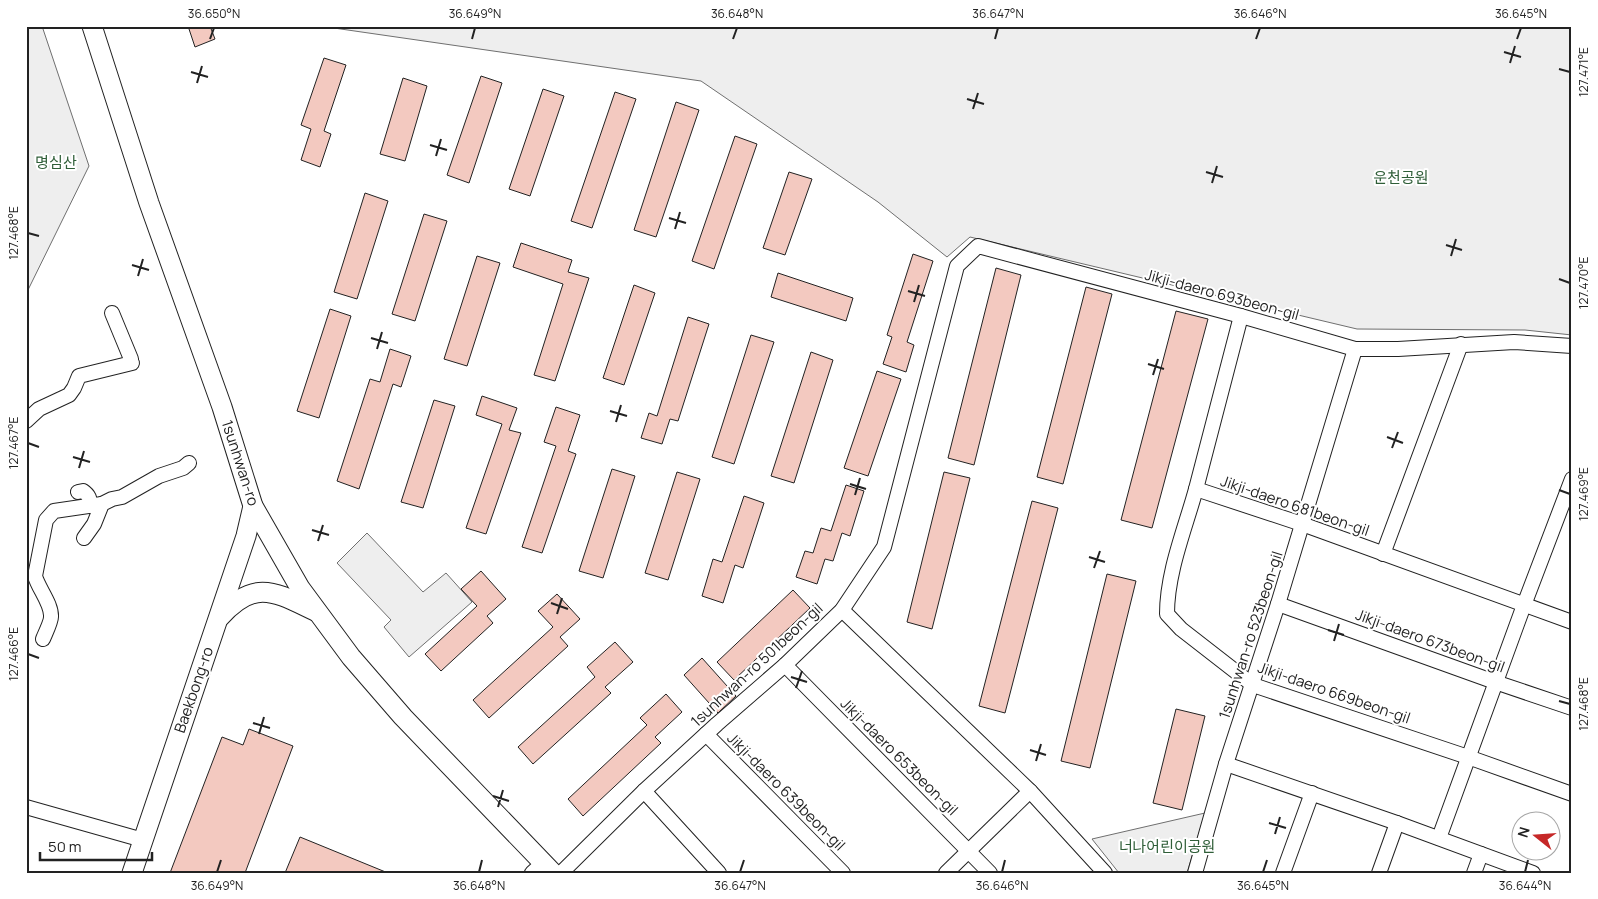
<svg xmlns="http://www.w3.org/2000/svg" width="1598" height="899" viewBox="0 0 1598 899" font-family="Manrope,'Noto Sans KR',sans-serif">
<rect width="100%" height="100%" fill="#fff"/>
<!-- green -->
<g fill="#eee" stroke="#6f6f6f">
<path d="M26,26H42L89,166L26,294Z"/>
<path d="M320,26H1572V335L1525,330L1357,329L970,237L947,257L878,202L701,81Z"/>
<path d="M367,533L423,592L446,573L472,602L409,657L384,627L391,620L337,563Z"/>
<path d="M1205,813L1187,873H1119L1092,839Z"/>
</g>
<!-- building -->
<g fill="#f3c9c0" stroke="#222">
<path d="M188,26H210L215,39L195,47Z"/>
<path d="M324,58L346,65L324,131L331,134L320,167L301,160L311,129L301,125Z"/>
<path d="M481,76L502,83L469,183L447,175Z"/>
<path d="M403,78L427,86L405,161L380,154Z"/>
<path d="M543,89L564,96L530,196L509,189Z"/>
<path d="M615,92L636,99L592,228L571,221Z"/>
<path d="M676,102L699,110L656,237L634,230Z"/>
<path d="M735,136L757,144L714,269L692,261Z"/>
<path d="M789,172L812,179L785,255L763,248Z"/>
<path d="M365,193L388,201L357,299L334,292Z"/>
<path d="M424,214L447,221L415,321L392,314Z"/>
<path d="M521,243L572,260L568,272L589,278L555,381L534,375L563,284L513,267Z"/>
<path d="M913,254L933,261L907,342L914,345L906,372L883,364L892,337L887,335Z"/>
<path d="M477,256L500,263L467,366L444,359Z"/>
<path d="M996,268L1021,275L974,465L948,458Z"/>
<path d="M778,273L853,298L846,321L771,297Z"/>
<path d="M634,285L655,293L624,385L603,378Z"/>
<path d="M1086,287L1112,294L1063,484L1037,477Z"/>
<path d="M330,309L351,316L319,418L297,411Z"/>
<path d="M1176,311L1208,319L1152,528L1121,520Z"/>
<path d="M688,317L709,324L678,421L670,419L662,444L641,438L649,413L657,416Z"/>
<path d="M751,335L774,342L734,464L712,457Z"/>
<path d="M390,349L411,356L401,387L393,384L359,489L337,481L370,379L380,382Z"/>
<path d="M811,352L833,360L794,483L771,476Z"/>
<path d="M877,371L901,379L868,476L844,468Z"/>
<path d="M482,396L517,408L509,430L521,433L486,534L466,528L502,424L476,415Z"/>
<path d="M434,400L455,406L423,508L401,502Z"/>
<path d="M556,407L580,415L568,451L576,454L542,553L522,547L556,446L544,442Z"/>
<path d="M612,469L635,476L603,578L579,571Z"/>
<path d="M677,472L700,479L668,580L645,573Z"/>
<path d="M944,472L970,478L932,629L907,622Z"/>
<path d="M846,485L864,491L850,536L842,533L833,561L825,559L817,584L796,577L805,551L813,553L821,528L831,531Z"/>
<path d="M744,496L764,503L743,568L735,565L723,603L702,596L713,559L722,562Z"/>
<path d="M1032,501L1058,508L1005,713L979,706Z"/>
<path d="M481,571L506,599L487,616L493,623L441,671L425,654L477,606L461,589Z"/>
<path d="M1107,574L1136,581L1090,768L1061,761Z"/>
<path d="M793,590L810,608L734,680L717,662Z"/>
<path d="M557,594L580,619L560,637L568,646L489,718L473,700L553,627L538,611Z"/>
<path d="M615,642L633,662L605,687L611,693L533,764L518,747L595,677L587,667Z"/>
<path d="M702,658L736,696L718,713L684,675Z"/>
<path d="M666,694L682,712L655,737L661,743L583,816L568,799L647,725L640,718Z"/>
<path d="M1176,709L1205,716L1182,810L1153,803Z"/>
<path d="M249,729L293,746L245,873H170L222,737L243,745Z"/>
<path d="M300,837L388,873H285Z"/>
</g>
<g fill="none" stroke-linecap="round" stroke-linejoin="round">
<defs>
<g id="street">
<path d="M112,313L131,359"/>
<path d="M1241,316C1226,374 1211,431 1196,489C1185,529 1167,572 1167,614L1181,629L1253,685L1468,757L1572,794"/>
<path d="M26,421L39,409L69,395L74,388L79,376L132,363"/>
<path d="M1196,489L1302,524L1572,622"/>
<path d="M78,492L83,491C89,495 90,499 91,506"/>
<path d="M84,538L94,524L102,504L112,499L122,497L159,476L183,468L189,463"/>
<path d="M1383,554L1461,344"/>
<path d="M1278,604L1495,682L1572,708"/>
<path d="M842,610L1030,791L1105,873"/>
<path d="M43,639C45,634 51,622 51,617C52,604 38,588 35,576L46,520L54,511L102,504"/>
<path d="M785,665L990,873"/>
<path d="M706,734L843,873"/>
<path d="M1226,764L1397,823L1533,873"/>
<path d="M644,791L719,873"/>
<path d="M26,807L143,840"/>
<path d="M1439,838L1524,605L1572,479"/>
<path d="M532,873L543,863"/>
<path d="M561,873L644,791L717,724L785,665L842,610L884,547L957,266L978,246L1241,316L1355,349H1398L1514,342L1572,346"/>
<path d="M946,873L1030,791"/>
<path d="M1195,873L1226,764L1278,604L1355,349"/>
<path d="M1283,873L1312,793"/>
<path d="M1379,873L1397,823"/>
<path d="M1474,873L1481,854"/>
</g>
<g id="secondary">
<path d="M92,26L149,203L222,407L253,506L300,588L351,657L403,717L553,873"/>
<path d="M220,617C255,578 275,592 315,611"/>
<path d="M132,873L246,536L253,506"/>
</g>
</defs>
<!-- street casing -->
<use href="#street" stroke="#222" stroke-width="16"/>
<!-- secondary casing -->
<use href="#secondary" stroke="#222" stroke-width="21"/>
<!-- street -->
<use href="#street" stroke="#fff" stroke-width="14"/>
<!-- secondary -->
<use href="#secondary" stroke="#fff" stroke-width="19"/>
</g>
<!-- ticks -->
<path fill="none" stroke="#222" stroke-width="2" d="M210,39L214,28M472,39L475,28M733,39L737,28M995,39L998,28M1256,39L1260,28M1517,39L1521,28M1504,52L1521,57M1510,63L1515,46M1559,69L1570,72M191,72L208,77M197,83L202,66M967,99L984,104M973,109L978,93M430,145L447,150M436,156L441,139M1206,172L1223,177M1212,183L1217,166M669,218L686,223M675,229L680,212M28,233L39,236M1446,245L1462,250M1451,256L1456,239M132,265L149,270M138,276L143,259M1559,279L1570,283M908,291L925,296M914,302L919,285M371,338L388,343M377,349L382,332M1148,364L1164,369M1153,375L1158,359M610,411L627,416M616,422L621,405M1387,437L1403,443M28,443L39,447M1392,448L1398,432M73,457L90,462M79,468L84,451M850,484L866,489M1559,490L1570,494M855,495L860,478M312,530L329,535M318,541L323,525M1089,557L1105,562M1094,568L1100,551M551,603L568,609M557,614L562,598M1328,630L1344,635M1334,641L1339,624M28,654L39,658M791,677L807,682M796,688L802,671M1559,701L1570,704M253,723L270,728M259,734L264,717M1030,750L1046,755M1036,761L1041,744M493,796L509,801M498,807L503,790M1269,823L1286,828M1275,834L1280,817M217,872L221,860M479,872L482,860M740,872L744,860M1002,872L1005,860M1263,872L1267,860M1525,872L1528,860"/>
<g text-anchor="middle" stroke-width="4" stroke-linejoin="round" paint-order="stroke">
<!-- park labels -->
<g font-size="15" fill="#2f5e38" stroke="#fff">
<text x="56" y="168">명심산</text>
<text x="1401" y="183">운천공원</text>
<text x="1167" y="852">너나어린이공원</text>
</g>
<!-- street labels -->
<g font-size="15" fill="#222" stroke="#fff">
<text transform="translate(1222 295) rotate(15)" y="5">Jikji-daero 693beon-gil</text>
<text transform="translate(240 463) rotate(72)" y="5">1sunhwan-ro</text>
<text transform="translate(1295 506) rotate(19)" y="5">Jikji-daero 681beon-gil</text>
<text transform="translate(1251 635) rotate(-72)" y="5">1sunhwan-ro 523beon-gil</text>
<text transform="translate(1430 641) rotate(20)" y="5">Jikji-daero 673beon-gil</text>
<text transform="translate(757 665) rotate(-43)" y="5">1sunhwan-ro 501beon-gil</text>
<text transform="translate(194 690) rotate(-71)" y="5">Baekbong-ro</text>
<text transform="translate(1334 693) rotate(19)" y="5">Jikji-daero 669beon-gil</text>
<text transform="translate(899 757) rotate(45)" y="5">Jikji-daero 653beon-gil</text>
<text transform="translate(786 792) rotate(45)" y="5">Jikji-daero 639beon-gil</text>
</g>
</g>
<!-- border -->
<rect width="1598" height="899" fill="none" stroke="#ffffff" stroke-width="55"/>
<!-- north arrow -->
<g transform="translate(1536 836) rotate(287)"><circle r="24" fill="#ffffff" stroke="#a7a7a7"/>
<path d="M0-4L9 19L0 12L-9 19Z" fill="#c62828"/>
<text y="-8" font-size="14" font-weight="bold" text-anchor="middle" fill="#222222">N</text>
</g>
<!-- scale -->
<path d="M40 852v8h112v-8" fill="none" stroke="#222222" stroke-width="2.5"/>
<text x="48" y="852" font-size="15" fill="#222222" stroke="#ffffff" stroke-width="4" paint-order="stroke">50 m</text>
<rect x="28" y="28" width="1542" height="844" fill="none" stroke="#222" stroke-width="2"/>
<g font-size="12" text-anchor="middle" fill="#222">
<text x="214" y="18">36.650°N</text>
<text x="475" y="18">36.649°N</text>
<text x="737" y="18">36.648°N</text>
<text x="998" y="18">36.647°N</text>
<text x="1260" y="18">36.646°N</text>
<text x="1521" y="18">36.645°N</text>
<text transform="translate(1584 72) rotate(-90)" y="4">127.471°E</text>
<text transform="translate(14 233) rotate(-90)" y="4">127.468°E</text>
<text transform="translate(1584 283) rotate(-90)" y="4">127.470°E</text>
<text transform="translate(14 443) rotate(-90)" y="4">127.467°E</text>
<text transform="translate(1584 494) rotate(-90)" y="4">127.469°E</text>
<text transform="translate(14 654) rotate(-90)" y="4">127.466°E</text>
<text transform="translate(1584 704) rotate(-90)" y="4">127.468°E</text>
<text x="217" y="890">36.649°N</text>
<text x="479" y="890">36.648°N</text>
<text x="740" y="890">36.647°N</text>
<text x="1002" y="890">36.646°N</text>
<text x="1263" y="890">36.645°N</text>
<text x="1525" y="890">36.644°N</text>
</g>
</svg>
